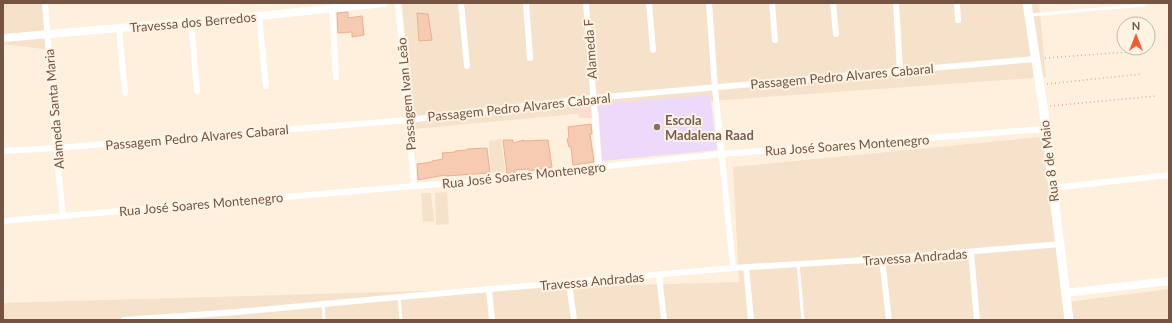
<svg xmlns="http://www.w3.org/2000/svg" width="1172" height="323" viewBox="0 0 1172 323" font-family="Lato,sans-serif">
<rect width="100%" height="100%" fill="#fef0dc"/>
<!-- residential -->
<g fill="#f6e1ca">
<path d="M3,3H47L51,50L3,44Z"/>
<path d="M402,3H1039L1046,77L725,100L414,129Z"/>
<path d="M1050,136L1067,302L1169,289V320H3V303L739,282L733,167Z"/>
<path d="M501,139L505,172L491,173L489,141Z"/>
<path d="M447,192L449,224L436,225L435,193Z"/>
<path d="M421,193H431L434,221L423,222Z"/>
</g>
<!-- commercial -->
<path fill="#ffdccf" d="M590,102L592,118H579L577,103Z"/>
<!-- education -->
<path fill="#edd9fa" d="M710,95L717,150L602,161L598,104Z"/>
<!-- building -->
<g fill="#f6cbb2" stroke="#e9b091">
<path d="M348,12V18L362,16L364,35L352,37V32L338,33L337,13Z"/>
<path d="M417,13L428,14L432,40L419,41Z"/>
<path d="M591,124L592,134H590L594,162L573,165L571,147H569L567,139L569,138L568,127Z"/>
<path d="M503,140H513V143L524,140V141L548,140L552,167L529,171V169L515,170V173L507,174Z"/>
<path d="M487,148L490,173L445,176V175L418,180L417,164L432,162V161L443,159L442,153L455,152V151L467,150V149Z"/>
</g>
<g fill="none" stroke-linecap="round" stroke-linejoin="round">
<!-- path -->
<g stroke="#daae95" stroke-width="1.5" stroke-dasharray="1 3" stroke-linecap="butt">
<path d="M1045,58L1141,51"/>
<path d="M1047,84L1142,74"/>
<path d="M1050,106L1156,96"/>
</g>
<!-- service -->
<g stroke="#fff" stroke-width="3">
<path d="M1030,15L1144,5"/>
<path d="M798,264L803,320"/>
<path d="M399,297L401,320"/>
<path d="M323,304L324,320"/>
</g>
<!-- minor -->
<g stroke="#fff" stroke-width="6">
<path d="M45,3L56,148L63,216"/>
<path d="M398,3L414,186"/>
<path d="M461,3L467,66"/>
<path d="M526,3L530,58"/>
<path d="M586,3L599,167"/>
<path d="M649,3L653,50"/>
<path d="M709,3L715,88L733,268"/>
<path d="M772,3L775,40"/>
<path d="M833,3L836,34"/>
<path d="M896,3L900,70"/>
<path d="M957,3L958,20"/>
<path d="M332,8L336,77"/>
<path d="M259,16L266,86"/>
<path d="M191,22L197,91"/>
<path d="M119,28L125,93"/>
<path d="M3,151L56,148L408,120L593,98L1035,59"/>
<path d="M1052,188L1169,175"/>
<path d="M3,221L414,186L506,180L599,167L722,154L1045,129"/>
<path d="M971,253L977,320"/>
<path d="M882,259L889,320"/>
<path d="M746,267L751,320"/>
<path d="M659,275L664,320"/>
<path d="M569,283L574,320"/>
<path d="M489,289L492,320"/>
<path d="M124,320L237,312L399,297L733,268L882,259L1060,244"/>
</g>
<!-- tertiary -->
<g stroke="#fff" stroke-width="8">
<path d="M3,38L259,16L384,3"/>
<path d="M1065,293L1169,281"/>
</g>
<!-- secondary -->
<path stroke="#fff" stroke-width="9" d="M1027,3L1043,106L1069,320"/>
</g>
<!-- markers -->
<circle fill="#8d6e63" stroke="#fff4e4" stroke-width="1.5" cx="657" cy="127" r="4"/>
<g text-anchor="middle" stroke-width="4" stroke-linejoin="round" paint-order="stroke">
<!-- street labels -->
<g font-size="13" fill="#755444" stroke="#fff4e4">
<text transform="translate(193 22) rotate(-5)" y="5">Travessa dos Berredos</text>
<text transform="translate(590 49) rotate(-94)" y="5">Alameda F</text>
<text transform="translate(842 76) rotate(-5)" y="5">Passagem Pedro Alvares Cabaral</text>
<text transform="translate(406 94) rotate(-95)" y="5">Passagem Ivan Leão</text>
<text transform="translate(519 107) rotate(-6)" y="5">Passagem Pedro Alvares Cabaral</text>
<text transform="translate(54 109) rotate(-95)" y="5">Alameda Santa Maria</text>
<text transform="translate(197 137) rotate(-5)" y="5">Passagem Pedro Alvares Cabaral</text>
<text transform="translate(847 145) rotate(-4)" y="5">Rua José Soares Montenegro</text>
<text transform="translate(1049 161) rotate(-97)" y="5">Rua 8 de Maio</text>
<text transform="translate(524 175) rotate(-6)" y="5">Rua José Soares Montenegro</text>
<text transform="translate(201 204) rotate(-5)" y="5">Rua José Soares Montenegro</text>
<text transform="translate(915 257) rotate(-4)" y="5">Travessa Andradas</text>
<text transform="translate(592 281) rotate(-5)" y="5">Travessa Andradas</text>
</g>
<!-- education labels -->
<g font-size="13" font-weight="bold" fill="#785e54" stroke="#fff4e4" text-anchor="start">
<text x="665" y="125">Escola<tspan x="665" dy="15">Madalena Raad</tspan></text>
</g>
</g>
<!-- border -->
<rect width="1172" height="323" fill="none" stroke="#755444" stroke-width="8"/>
<!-- north arrow -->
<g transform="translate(1136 36)"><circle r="19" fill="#fff4e4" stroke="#c8b4a4"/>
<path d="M0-3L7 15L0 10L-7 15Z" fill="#f35b36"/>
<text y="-6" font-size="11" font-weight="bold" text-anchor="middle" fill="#755444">N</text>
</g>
</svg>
